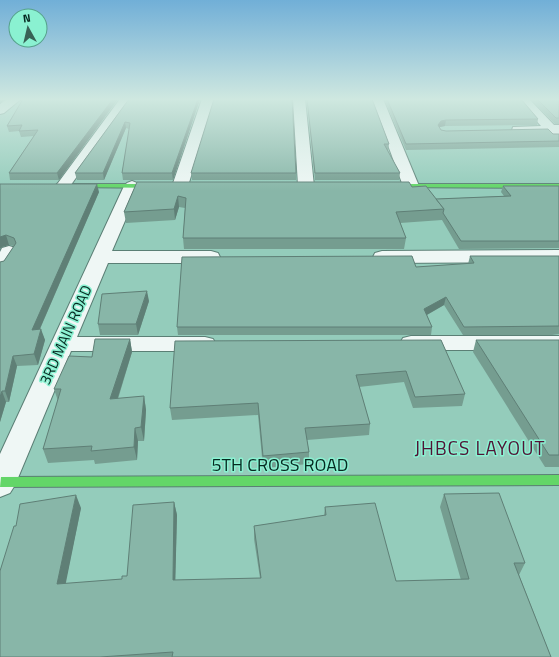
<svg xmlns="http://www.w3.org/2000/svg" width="559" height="657" viewBox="0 0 559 657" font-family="'Titillium Web',sans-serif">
<rect width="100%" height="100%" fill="#94ccbb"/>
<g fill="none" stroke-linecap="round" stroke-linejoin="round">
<defs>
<g id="street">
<path d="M7,99H21L4,113L0,114V104Z"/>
<path d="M120,99H132L68,189L63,191L58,189L55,186L58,183Z"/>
<path d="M202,99H214L188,186L185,189L180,191L175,189L172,186Z"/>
<path d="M293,99H305L314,186L311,189L306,191L301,189L298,186Z"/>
<path d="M371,99H383L419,186L416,189L411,191L406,189L403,186Z"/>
<path d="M517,99H529L554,125H559V138H551L547,133H513L512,130L513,127L541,126Z"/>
<path d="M132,181L137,183L140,186L112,251H211L218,253L220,257L218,261L211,263H108L77,337H205L213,339L216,344L213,349L205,351H71L15,485L10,493L0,497V454L124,186L127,183Z"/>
<path d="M9,246L16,248L18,252L7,269L0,271V252L2,248Z"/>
<path d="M559,250V262L382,263L375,261L373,257L375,253L382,251Z"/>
<path d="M411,336H559V350H411L403,348L400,343L403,338Z"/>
</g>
<g id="fast">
<path d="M68,184H166L169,186L166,188L66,187V185Z"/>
<path d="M382,184H559V188L380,187L379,186Z"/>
<path d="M559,475V485L0,487L1,477Z"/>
</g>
</defs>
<!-- street casing -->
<use href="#street" stroke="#5b7f75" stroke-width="2"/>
<!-- fast casing -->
<use href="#fast" stroke="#5b7f75" stroke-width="2"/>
<!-- street -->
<use href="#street" fill="#eff7f5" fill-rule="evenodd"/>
<!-- fast -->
<use href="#fast" fill="#63d668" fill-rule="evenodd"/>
</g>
<!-- wall -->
<g fill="#759d90">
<path d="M23,99H118L59,180H10L9,173L34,136L21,137L19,131L9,132L7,126Z"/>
<path d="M129,99H200L173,180H123L122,173L129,129L126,128L104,180H77L75,173Z"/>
<path d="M307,99H372L389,144L388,150H387L400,173L399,180H315Z"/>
<path d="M384,99H521L538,119L537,125L445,126L439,127L441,130L446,131L559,134V147L406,150Z"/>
<path d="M531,99H559V124H555Z"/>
<path d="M191,173H296V180H192Z"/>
<path d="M137,182L412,187L436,199L504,196L501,192L503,186H559V248L459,249L442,220L400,223L406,238L404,249H184L183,238L185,208L179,207L175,220L126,223L124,212Z"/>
<path d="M0,184L99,192L40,329L45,340L38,365L17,366L9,402H6L0,422V262L4,261L14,246L9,245L2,247L0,249Z"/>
<path d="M470,256H559V334L552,335H463L444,305L427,315L432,327L431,335H178L177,327L416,267L468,264Z"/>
<path d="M149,301L138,335H100L98,324Z"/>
<path d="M130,339L132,352L118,399L144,396L146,410L144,441H138L137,460L95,464L94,460L48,463L43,449L58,401L54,389Z"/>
<path d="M441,340L465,394L462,406L413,408L404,382L359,387L370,424L369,435L307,440L309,452V464L263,468L258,415L172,420L170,408Z"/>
<path d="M476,340H559V467H545L473,352Z"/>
<path d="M444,494L525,563L519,575L551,657H0L16,526L81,508L65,584L122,579L127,576L174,502L177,515L175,580L260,578L254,539V526L324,516L325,507L396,581L461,580L440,507Z"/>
</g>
<!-- shaded-wall -->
<g fill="#5f7f76">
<path d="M0,99H5L0,104Z"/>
<path d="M113,99H118L59,180L57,173Z"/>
<path d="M198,99H200L173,180L172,173Z"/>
<path d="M446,120L445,126L440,127L438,131V125L441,121Z"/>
<path d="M125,122L126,128L104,180L103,173Z"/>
<path d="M97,184L99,192L35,340L32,330Z"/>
<path d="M178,196L179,207L175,220L174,209Z"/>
<path d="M6,235L9,245L2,247L0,249V237Z"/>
<path d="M147,291L149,301L138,335L136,324Z"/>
<path d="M446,297L444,305L423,317L424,309Z"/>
<path d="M41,329L45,340L38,365L34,354Z"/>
<path d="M130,339L132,352L113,413L110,399Z"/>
<path d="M13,356L17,366L9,402L5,391Z"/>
<path d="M2,391L6,402L0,422V397Z"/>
<path d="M144,396L146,410L144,441L141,427Z"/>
<path d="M135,428L138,441L137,460L134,447Z"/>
<path d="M76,495L81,508L63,597L57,584Z"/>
<path d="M174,502L177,515L175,593L173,580Z"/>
</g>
<!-- building -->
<g fill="#88b6a8" stroke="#5f7f76">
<path d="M23,99H113L57,173H9L38,130L19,131L22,125L7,126Z"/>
<path d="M129,99H198L172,173H122L130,123L125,122L103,173H75Z"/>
<path d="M214,99H292L296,173H191Z"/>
<path d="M307,99H372L389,144H384L400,173H315Z"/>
<path d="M387,99H521L538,119L446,120L441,121L438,125L441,130L446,131L548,129L553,134H559V141L406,144Z"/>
<path d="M537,99H559V118H556Z"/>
<path d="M137,182H409L412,187L426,186L444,209L396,212L406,238H183L186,198L178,196L174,209L124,212Z"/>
<path d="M0,184H97L32,330L41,329L34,354L13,356L5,391H2L0,397V262L4,261L16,243L14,238L6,235L0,237Z"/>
<path d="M503,186H559V241H461L443,213L444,209L436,199L511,196Z"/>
<path d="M412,256L416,267L474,263L470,256H559V326L464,327L446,297L424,309L432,327H177L182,257Z"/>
<path d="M147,291L136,324H98L102,294Z"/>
<path d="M95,339H130L110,399L144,396L141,427L135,428L134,447L91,451L92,446L43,449L61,389H54L69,356L92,357Z"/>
<path d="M441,340L465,394L415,397L406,371L356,375L370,424L305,428L309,452L263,456L258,403L170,408L175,341Z"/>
<path d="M476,340H559V455H549Z"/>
<path d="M499,493L525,563H514L551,657H172L173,652L100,657H0V571L14,526H16L20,504L76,495L57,584L122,579V576H127L133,505L174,502L173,580L261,578L254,526L326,515L325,507L375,503L396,581L469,579L444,494Z"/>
</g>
<!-- sky -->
<linearGradient id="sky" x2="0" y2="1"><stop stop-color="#71afd7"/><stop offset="0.52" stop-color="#cfe8e0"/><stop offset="1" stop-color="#cfe8e0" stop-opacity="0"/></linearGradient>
<rect width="559" height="191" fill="url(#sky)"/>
<g text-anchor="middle" stroke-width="3" stroke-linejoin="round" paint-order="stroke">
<!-- street labels -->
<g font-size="15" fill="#062920" stroke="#8af1d1">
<text transform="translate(66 335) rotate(-66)" y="5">3RD MAIN ROAD</text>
</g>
<!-- near-street labels -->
<g font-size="18" fill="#062920" stroke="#8af1d1">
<text x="280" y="471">5TH CROSS ROAD</text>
</g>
<!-- near-neighbourhood labels -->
<g font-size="19" letter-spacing="1" fill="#511335" stroke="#8af1d1">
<text x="480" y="455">JHBCS LAYOUT</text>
</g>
</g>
<!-- north arrow -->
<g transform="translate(28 28) rotate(352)"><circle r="19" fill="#8af1d1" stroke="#55a18a"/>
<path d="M0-3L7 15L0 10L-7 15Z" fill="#386256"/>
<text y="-6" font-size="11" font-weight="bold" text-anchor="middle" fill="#062920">N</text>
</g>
</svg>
